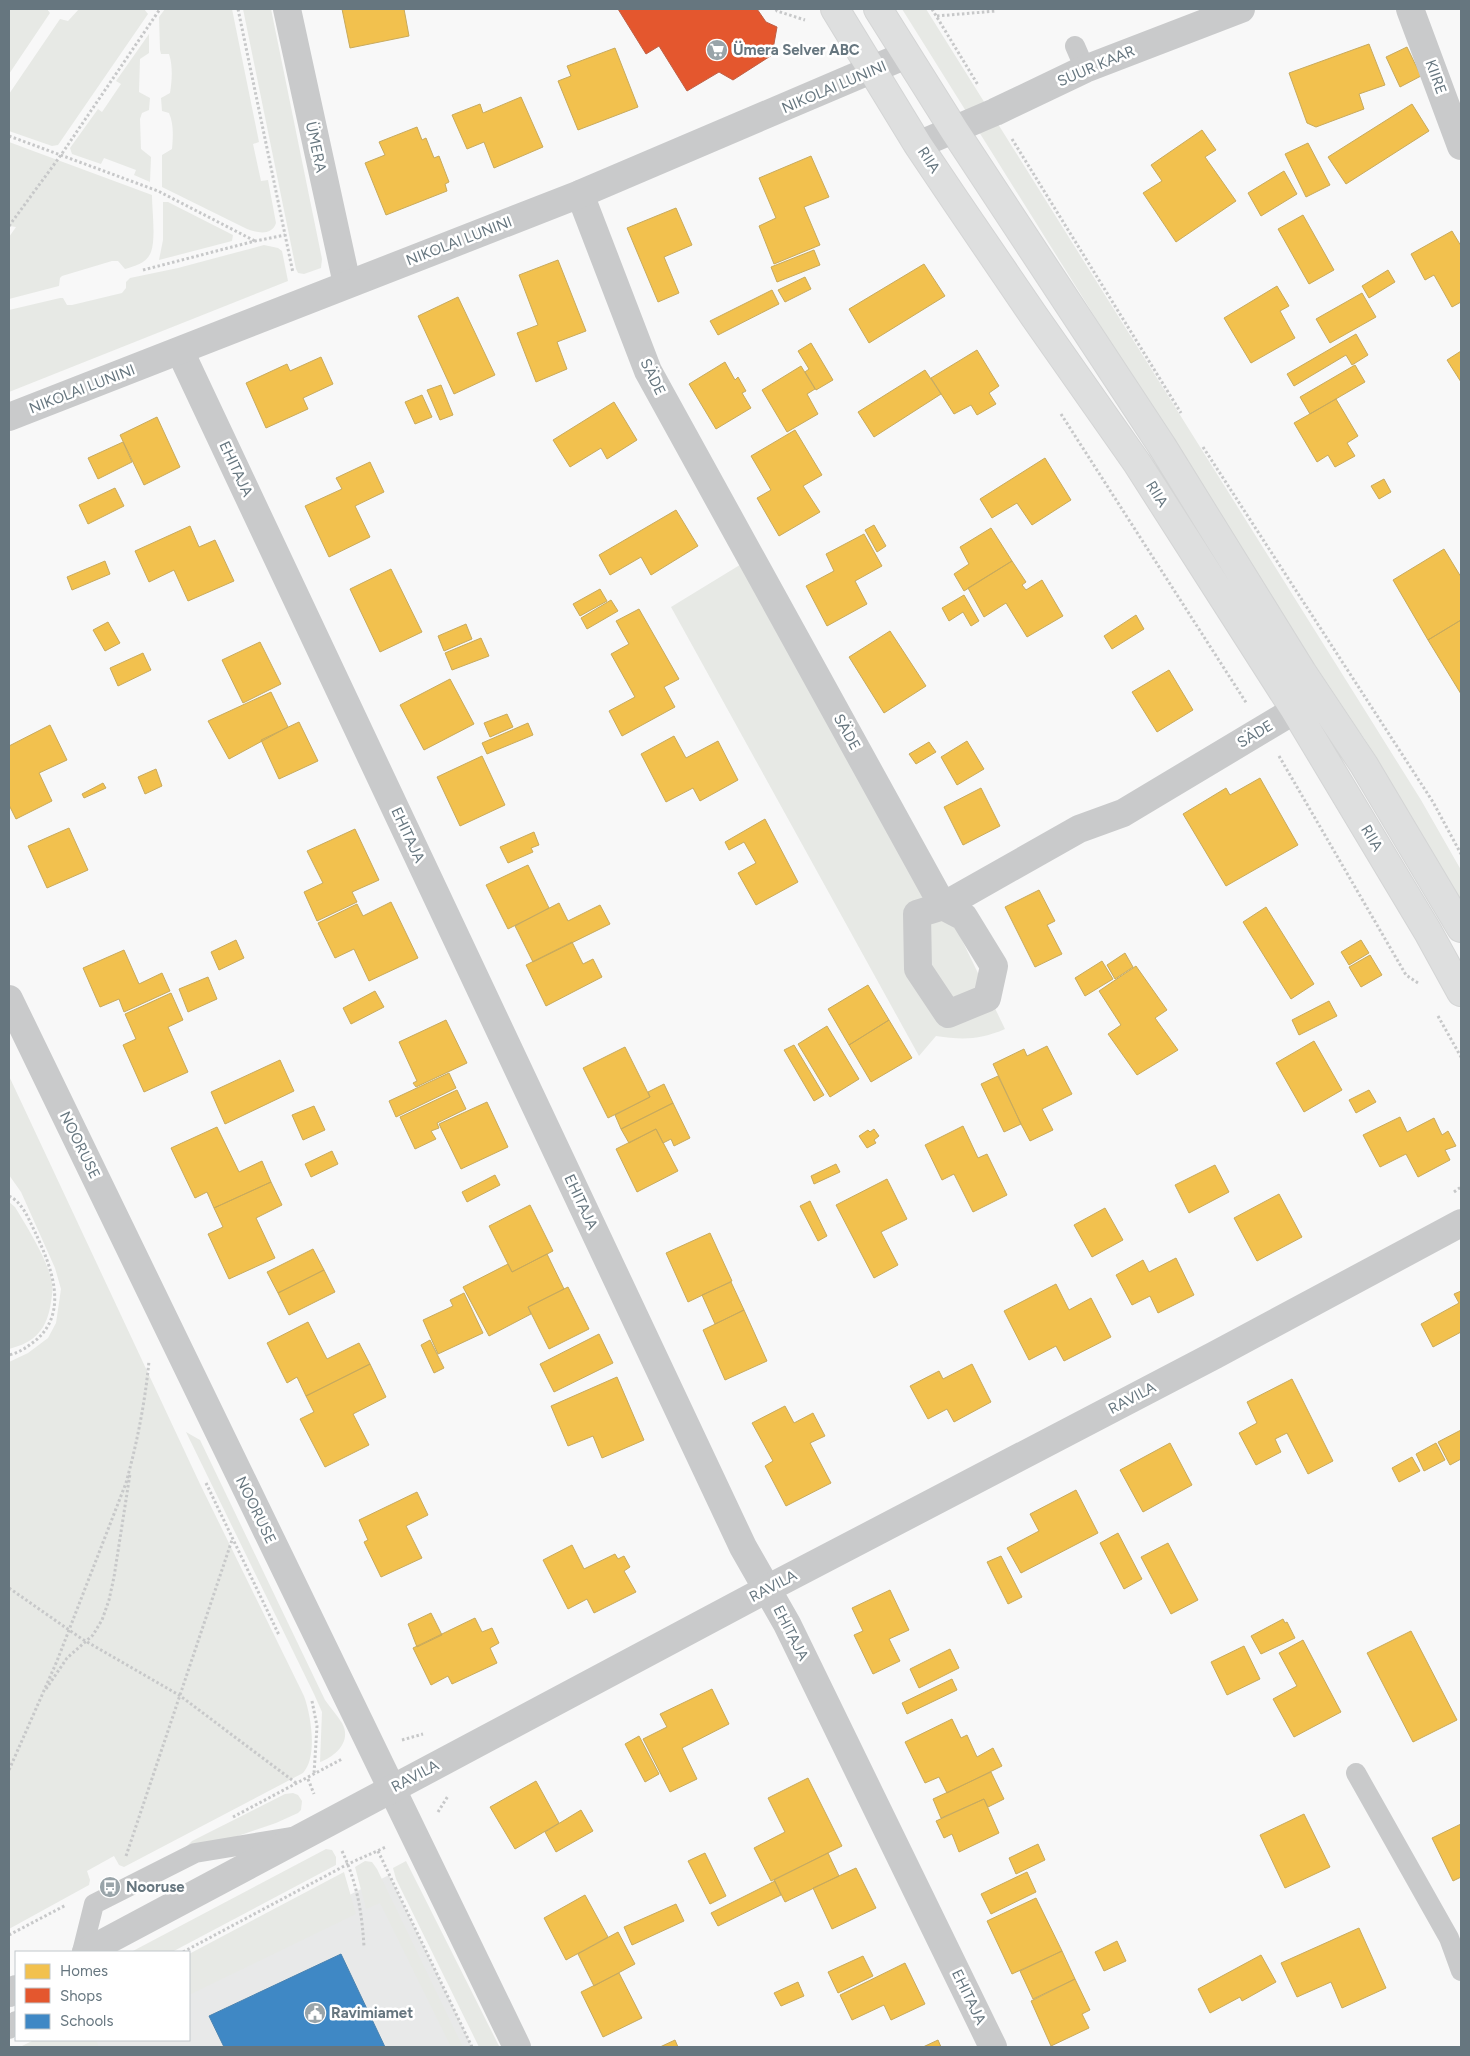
<svg xmlns="http://www.w3.org/2000/svg" width="1470" height="2056" viewBox="0 0 1470 2056" font-family="Figtree,sans-serif">
  <rect width="100%" height="100%" fill="#f8f8f8"/>
  <path fill="#e8e9e9" d="M389,1875L472,2047H49L64,2040H189V1976Z"/>
  <path fill="#e7e9e5" d="M9,9H47L50,13L9,74Z
    M79,9H144L148,14L58,145L52,146L9,131V94L60,19L68,21Z
    M165,9H232L259,142L253,144L261,181L268,180L276,223C272,236 257,233 247,229L162,187V155L172,149C173,138 174,124 169,113L162,111L161,98L170,93C172,82 173,65 169,54H161L160,50L159,17Z
    M243,9H271L322,259L321,268L304,274L298,273L296,269Z
    M902,9H926L1421,800L1461,870V902L1364,738L1328,689Z
    M149,34V53L140,59L139,92L150,98L149,110L142,113L140,119L141,149L151,157L150,182L134,175L136,170L104,158L101,164L72,154L70,148L98,109L102,112L121,84L116,81Z
    M9,142L152,195C152,210 156,238 151,252C147,263 135,266 125,269L118,261H112L62,276L60,278L59,286L9,299V237L16,227L9,226Z
    M163,202H168L233,235L232,241L159,260L163,240Z
    M264,245L278,248L282,251L288,281L9,392V310L60,298H63L67,305H72L122,293L126,288V282L130,278L178,268Z
    M748,560L947,909L1005,1029C980,1040 962,1040 936,1036L919,1056L671,607Z
    M9,1076L200,1484L304,1696C311,1715 318,1757 303,1773L124,1867L119,1865L114,1856L87,1871L90,1880L89,1885L9,1929V1362L28,1353L48,1338L56,1323L61,1289L55,1268L21,1192L9,1175Z
    M9,1202L15,1207C27,1227 48,1260 52,1283C53,1289 52,1296 51,1302C47,1329 36,1342 9,1349Z
    M186,1432L200,1440L325,1700C330,1707 337,1715 342,1723C352,1741 336,1756 320,1762L322,1712L314,1694Z
    M293,1793L298,1795L302,1801L301,1810L298,1813L276,1823L235,1837L184,1849L192,1841L285,1794Z
    M326,1849L332,1850L336,1857V1865L172,1952H131Z
    M365,1861L372,1862L377,1869L463,2047H451L380,1903L366,1909L355,1867Z
    M406,1861L499,2046L479,2047L396,1879L393,1868Z
    M344,1872L356,1914L189,1995V1954Z
    M34,2040H96L99,2047H20Z"/>
  <path fill="#f2c14e" stroke="#c8aa5d" d="M342,9H404L409,36L350,48Z
    M1369,44L1385,85L1359,94L1364,109L1316,127L1307,123L1289,73Z
    M1407,47L1421,76L1400,87L1386,57Z
    M615,48L638,107L578,130L558,81L571,76L567,66Z
    M521,97L543,147L494,168L484,142L467,149L452,115L480,104L483,113Z
    M1412,104L1429,131L1346,184L1328,157Z
    M417,127L422,140L426,138L434,158L439,156L449,182L445,184L447,191L386,215L365,163L385,155L379,142Z
    M1202,130L1216,150L1205,157L1236,201L1176,242L1143,193L1162,181L1151,165Z
    M1308,143L1330,185L1306,197L1285,154Z
    M811,156L829,197L804,207L820,245L774,264L759,226L776,218L759,178Z
    M1284,171L1297,194L1261,216L1248,193Z
    M676,208L692,245L664,257L679,293L658,302L627,228Z
    M1303,215L1334,270L1309,284L1278,229Z
    M1452,231L1461,246V302L1452,307L1434,275L1425,280L1411,254Z
    M814,250L820,265L777,282L771,267Z
    M558,260L586,331L557,342L567,369L536,382L517,333L538,325L519,275Z
    M924,264L945,296L869,343L849,309Z
    M1388,270L1395,282L1369,298L1362,286Z
    M805,277L811,289L785,302L778,290Z
    M1277,286L1289,306L1280,311L1295,338L1251,363L1224,318Z
    M772,290L779,304L718,335L710,321Z
    M1362,293L1376,317L1330,343L1316,319Z
    M458,297L495,375L454,394L418,316Z
    M1356,334L1368,355L1352,365L1346,355L1294,386L1287,374Z
    M811,343L833,380L816,390L805,372L809,369L798,351Z
    M977,350L999,386L989,393L996,404L977,415L971,405L954,414L931,378Z
    M1461,351V382L1447,360Z
    M321,357L333,384L303,398L308,409L266,428L246,383L287,364L290,371Z
    M725,362L735,380L738,377L746,391L742,393L751,408L716,429L689,384Z
    M1355,365L1365,382L1310,414L1300,397Z
    M801,366L815,389L807,394L818,414L787,432L762,390Z
    M925,370L941,394L874,437L858,412Z
    M441,385L453,415L440,420L427,390Z
    M422,395L432,417L415,424L405,402Z
    M1336,399L1358,436L1347,443L1355,456L1335,467L1328,455L1317,462L1294,423Z
    M614,402L637,440L607,459L601,448L570,467L553,440Z
    M157,417L180,467L144,485L120,435Z
    M795,430L822,475L803,486L820,512L779,536L757,498L771,490L751,456Z
    M123,442L132,462L98,479L88,458Z
    M1045,458L1071,500L1032,525L1017,503L992,518L980,499Z
    M370,462L384,492L355,506L370,537L329,557L305,506L342,489L336,478Z
    M1384,479L1391,492L1379,499L1371,486Z
    M115,488L124,506L88,524L79,505Z
    M676,510L698,546L651,575L641,557L610,575L599,555Z
    M874,525L886,546L877,552L865,530Z
    M190,526L199,547L215,540L234,581L188,601L174,570L149,582L135,551Z
    M991,528L1012,561L964,591L954,574L969,564L960,547Z
    M864,534L882,566L855,581L867,604L827,626L806,586L834,571L826,554Z
    M1444,549L1461,577V620L1428,640L1393,580Z
    M105,561L110,574L72,590L67,577Z
    M1012,561L1026,582L1022,585L1026,590L1042,580L1063,616L1027,637L1006,603L984,617L968,588Z
    M391,569L422,632L380,652L350,589Z
    M600,589L607,601L580,616L573,604Z
    M964,595L979,621L971,626L963,612L949,621L942,608Z
    M611,600L618,611L587,629L581,618Z
    M639,609L679,679L664,687L675,707L622,736L609,711L635,697L611,654L629,644L616,621Z
    M1136,615L1144,629L1112,649L1104,636Z
    M1461,620V694L1428,640Z
    M108,622L120,643L105,651L93,630Z
    M466,624L472,639L444,651L438,636Z
    M890,631L926,686L884,713L849,657Z
    M481,638L489,656L452,670L445,653Z
    M260,642L281,684L243,703L222,660Z
    M143,653L151,670L118,686L110,668Z
    M1169,670L1193,710L1157,732L1132,692Z
    M450,679L474,724L424,750L400,705Z
    M271,692L288,727L229,759L208,721Z
    M507,714L513,727L490,737L484,723Z
    M299,722L318,761L279,779L261,740Z
    M528,723L533,735L487,754L482,743Z
    M50,725L67,760L39,773L52,801L16,819L9,805V746Z
    M674,736L686,758L718,741L738,780L700,801L693,788L666,802L641,754Z
    M967,741L984,769L957,785L941,757Z
    M929,742L936,752L916,764L909,754Z
    M482,756L505,805L460,826L437,777Z
    M156,769L162,786L145,794L138,777Z
    M1260,778L1298,845L1226,886L1183,814L1226,788L1230,795Z
    M103,783L106,788L84,798L82,794Z
    M981,788L1000,826L963,845L944,807Z
    M765,819L798,882L756,905L738,873L756,863L744,842L729,850L725,842Z
    M69,828L88,870L47,888L28,846Z
    M355,829L379,880L352,892L357,902L317,921L304,892L323,883L307,851Z
    M534,832L539,845L531,848L533,852L508,863L500,847Z
    M528,865L549,908L508,929L486,885Z
    M1039,890L1055,921L1047,925L1062,954L1035,967L1005,907Z
    M391,902L418,958L369,981L354,949L335,958L318,923L357,904L363,916Z
    M559,903L568,921L600,905L610,924L533,962L515,926Z
    M1266,907L1314,984L1291,999L1243,922Z
    M236,940L244,958L219,970L211,952Z
    M1361,940L1369,953L1349,965L1341,952Z
    M572,942L583,964L593,959L602,977L546,1006L526,965Z
    M124,950L139,984L162,973L170,991L124,1012L119,999L100,1007L83,968Z
    M1125,953L1133,967L1115,979L1107,965Z
    M1370,955L1382,975L1361,987L1349,967Z
    M1102,961L1113,979L1085,996L1075,978Z
    M1136,966L1167,1010L1155,1018L1178,1050L1137,1075L1108,1034L1121,1025L1099,991Z
    M208,977L217,999L188,1012L179,989Z
    M868,985L889,1020L849,1045L828,1009Z
    M375,991L384,1007L351,1024L343,1008Z
    M171,993L183,1020L168,1027L188,1072L144,1092L123,1045L136,1039L125,1014Z
    M1329,1001L1337,1016L1299,1035L1292,1020Z
    M446,1020L467,1063L416,1087L413,1083L417,1081L399,1042Z
    M889,1020L912,1058L871,1082L849,1045Z
    M827,1026L859,1079L830,1097L798,1044Z
    M1314,1041L1342,1090L1304,1112L1276,1063Z
    M794,1045L824,1095L814,1101L784,1050Z
    M1047,1046L1072,1094L1042,1109L1053,1130L1030,1141L1021,1124L993,1064L1024,1049L1027,1056Z
    M625,1047L650,1097L608,1118L583,1068Z
    M280,1060L294,1091L225,1124L211,1092Z
    M449,1073L456,1088L396,1117L389,1101Z
    M998,1076L1021,1124L1004,1132L981,1084Z
    M664,1084L673,1103L621,1129L615,1115L650,1097L648,1092Z
    M457,1090L466,1109L437,1123L439,1128L431,1131L436,1139L415,1149L400,1117Z
    M1369,1090L1376,1102L1356,1113L1349,1100Z
    M487,1102L508,1147L461,1169L439,1124Z
    M673,1103L690,1138L674,1146L671,1139L663,1143L656,1129L629,1143L621,1129Z
    M314,1106L325,1130L303,1140L292,1115Z
    M1400,1117L1407,1132L1434,1118L1442,1135L1448,1131L1456,1146L1445,1150L1450,1160L1418,1177L1406,1154L1380,1167L1363,1135Z
    M963,1126L978,1158L987,1154L1007,1195L973,1212L954,1174L942,1180L925,1145Z
    M217,1127L239,1172L262,1161L271,1182L214,1208L207,1192L195,1198L171,1148Z
    M656,1129L678,1171L637,1192L616,1149Z
    M874,1129L879,1136L874,1140L876,1143L867,1148L859,1136L868,1130L870,1132Z
    M332,1151L338,1164L311,1177L305,1164Z
    M836,1164L840,1172L814,1184L811,1176Z
    M1215,1165L1229,1192L1189,1213L1175,1185Z
    M495,1175L500,1185L467,1202L462,1192Z
    M887,1179L907,1219L881,1232L898,1265L874,1278L836,1205Z
    M271,1182L282,1205L256,1218L275,1258L229,1279L208,1234L223,1227L214,1208Z
    M1279,1194L1302,1237L1257,1261L1234,1218Z
    M810,1201L827,1236L818,1241L800,1206Z
    M530,1205L553,1251L512,1272L489,1226Z
    M1105,1208L1123,1240L1092,1257L1074,1225Z
    M710,1233L732,1281L688,1302L666,1253Z
    M313,1249L324,1270L278,1293L267,1272Z
    M547,1254L564,1289L528,1307L531,1314L489,1336L463,1287L508,1264L512,1272Z
    M1176,1258L1194,1295L1158,1313L1150,1296L1132,1305L1116,1275L1143,1260L1149,1272Z
    M324,1270L335,1292L289,1315L278,1293Z
    M731,1282L744,1310L715,1324L702,1295Z
    M1056,1284L1069,1310L1091,1298L1111,1337L1064,1361L1056,1346L1029,1360L1004,1311Z
    M568,1287L589,1329L549,1349L528,1307Z
    M1461,1291V1332L1433,1347L1421,1324L1459,1303L1454,1294Z
    M464,1293L483,1333L438,1354L423,1320L453,1306L450,1300Z
    M744,1310L767,1361L725,1380L703,1330Z
    M308,1322L327,1359L359,1343L370,1364L306,1396L297,1377L287,1383L267,1343Z
    M599,1334L613,1363L554,1392L540,1364Z
    M430,1340L444,1368L434,1373L421,1345Z
    M370,1364L386,1397L353,1414L369,1445L325,1467L300,1419L314,1412L306,1396Z
    M972,1364L991,1402L954,1422L947,1409L928,1419L910,1386L939,1371L943,1379Z
    M617,1377L644,1440L602,1458L593,1436L568,1446L551,1406Z
    M1292,1379L1333,1461L1308,1474L1287,1433L1275,1439L1281,1452L1256,1465L1239,1433L1257,1423L1247,1402Z
    M785,1406L794,1423L813,1413L825,1436L810,1443L831,1483L786,1506L765,1466L773,1461L752,1423Z
    M1461,1430V1459L1450,1465L1438,1442Z
    M1170,1443L1192,1485L1143,1512L1120,1470Z
    M1436,1443L1445,1460L1424,1471L1416,1454Z
    M1412,1457L1420,1471L1399,1482L1392,1468Z
    M1076,1490L1098,1533L1021,1573L1007,1548L1039,1531L1030,1514Z
    M417,1492L428,1515L406,1526L422,1558L381,1577L364,1542L368,1540L359,1520Z
    M1118,1533L1142,1579L1124,1589L1100,1543Z
    M1168,1543L1198,1600L1171,1614L1141,1557Z
    M572,1545L584,1569L615,1554L618,1559L624,1556L630,1567L624,1571L636,1592L594,1613L587,1599L568,1609L543,1560Z
    M1001,1556L1022,1597L1008,1604L987,1562Z
    M890,1590L909,1630L889,1639L900,1661L873,1674L854,1635L863,1631L852,1608Z
    M431,1613L442,1635L417,1647L408,1624Z
    M475,1618L482,1632L492,1628L499,1643L490,1648L497,1663L452,1684L448,1676L431,1685L413,1648Z
    M1283,1619L1285,1623L1287,1622L1295,1638L1261,1654L1251,1636Z
    M1411,1631L1457,1720L1413,1742L1367,1653Z
    M1303,1640L1341,1712L1294,1737L1273,1699L1297,1686L1279,1653Z
    M1244,1646L1260,1679L1227,1695L1211,1662Z
    M950,1649L959,1668L919,1688L910,1669Z
    M952,1679L957,1690L907,1714L902,1703Z
    M712,1689L729,1724L682,1748L697,1779L670,1792L643,1739L667,1727L660,1714Z
    M952,1719L961,1738L967,1735L977,1757L993,1748L1002,1766L947,1793L939,1777L925,1783L905,1742Z
    M639,1736L659,1774L645,1782L625,1744Z
    M991,1772L1004,1799L988,1807L984,1799L941,1818L933,1799Z
    M808,1778L842,1846L771,1881L754,1848L785,1832L768,1798Z
    M536,1781L559,1823L515,1849L490,1807Z
    M984,1799L999,1833L959,1852L952,1834L944,1838L936,1821Z
    M581,1810L593,1831L556,1852L545,1832Z
    M1304,1814L1330,1867L1285,1888L1260,1835Z
    M1461,1824V1877L1453,1881L1432,1838Z
    M1038,1844L1045,1860L1016,1874L1009,1858Z
    M705,1853L726,1896L710,1904L688,1861Z
    M828,1853L839,1876L785,1902L774,1880Z
    M856,1868L876,1908L832,1929L813,1888Z
    M1027,1872L1036,1892L991,1914L981,1894Z
    M775,1881L781,1895L718,1926L711,1913Z
    M585,1895L608,1937L566,1960L544,1918Z
    M1036,1898L1062,1951L1012,1974L987,1921Z
    M676,1904L684,1921L632,1945L624,1927Z
    M1359,1928L1386,1988L1342,2008L1331,1982L1297,1997L1281,1963Z
    M618,1932L635,1964L594,1986L578,1954Z
    M1117,1941L1126,1961L1104,1971L1095,1952Z
    M1062,1951L1075,1979L1033,1999L1020,1971Z
    M1261,1955L1276,1982L1242,2001L1240,1997L1210,2013L1198,1989Z
    M863,1956L873,1976L838,1993L828,1972Z
    M905,1963L925,2004L891,2020L884,2005L852,2020L840,1995Z
    M619,1973L642,2018L603,2037L581,1992Z
    M1075,1979L1090,2010L1082,2014L1089,2028L1051,2046L1031,2001Z
    M798,1982L804,1996L781,2006L774,1993Z
    M675,2040L678,2047H660Z
    M938,2040L941,2047H923Z"/>
  <path fill="#e4572e" stroke="#be6046" d="M618,9H757L766,22L777,27L772,55L733,80L719,72L687,91L659,46L646,54Z"/>
  <path fill="#3f88c5" stroke="#4b83b0" d="M341,1954L385,2047H224L209,2016Z"/>
  <g fill="none" stroke-linecap="round" stroke-linejoin="round">
    <g stroke="#d4d5d5" stroke-width="30">
      <path id="trunk" d="M835,9L918,145L955,200L1034,316L1137,463L1295,710L1428,932L1461,992
        M878,9L954,130L1162,446L1302,672L1364,765L1461,928"/>
    </g>
    <path stroke="#c7c8c9" stroke-width="3" stroke-dasharray="2.5 2.5" stroke-linecap="butt" d="M238,9L293,273
      M776,9L777,11L805,20
      M932,9L978,85
      M937,16L996,11
      M9,136L158,191L255,241
      M1012,139L1181,413
      M9,226L61,155L160,9
      M143,270L255,241L285,235
      M1061,414L1247,704
      M1203,447L1433,802L1461,854
      M1279,756L1406,975L1418,983
      M1438,1016L1461,1057
      M1454,1192L1461,1187
      M9,1196C23,1203 28,1218 35,1232C51,1266 70,1312 35,1341C27,1347 19,1353 9,1355
      M206,1483L279,1635
      M9,1588L82,1639L179,1695L296,1783
      M46,1689L67,1658L93,1635L102,1620L109,1600L114,1577L130,1474
      M312,1701L317,1726L314,1774
      M402,1740L423,1734
      M9,1770L57,1661L126,1483C137,1443 145,1403 149,1361
      M308,1779L314,1794
      M438,1812L448,1796
      M233,1817L342,1759
      M342,1851C357,1883 362,1912 364,1947
      M378,1851L472,2047
      M126,1856L232,1540
      M9,1935L66,1905
      M183,1952L348,1864L386,1847"/>
    <path stroke="#c9cacb" stroke-width="20" d="M1075,46L1085,69
      M1356,1773L1449,1938L1461,1971
      M82,1952L94,1904L195,1853L291,1837
      M9,2029L16,2021"/>
    <path stroke="#c9cacb" stroke-width="28" d="M287,9L347,284
      M1410,9L1461,146
      M918,145L995,112L1085,69L1241,9
      M580,194L648,371L943,906L1079,829L1123,813L1295,710
      M180,351L743,1547L787,1624L993,2047
      M943,906L964,917L994,966L987,998L948,1014L918,969L917,914Z
      M9,999L517,2047"/>
    <path stroke="#c9cacb" stroke-width="28" d="M9,417L580,194L906,55
      M86,1952L767,1589L1215,1355L1461,1223
      M9,1993L16,1989"/>
    <use href="#trunk" stroke="#dedfdf" stroke-width="28"/>
  </g>
  <defs>
    <g id="supermarket-disc" transform="scale(1.125)"><circle r="9.5" fill="#99a4a9" stroke="#fff"/><path d="M-6-5.5h2.5l.6 2H6L4.5 2H-2.5L-4.4-4H-6ZM-1.5 3.2a1.3 1.3 0 1 0 .1 0ZM3 3.2a1.3 1.3 0 1 0 .1 0Z" fill="#fff"/></g>
    <g id="bus-disc" transform="scale(1.125)"><circle r="9.5" fill="#99a4a9" stroke="#fff"/><path d="M-5-6H5V4H4V6H2V4H-2V6H-4V4H-5ZM-3.5-4V0h7V-4ZM-3.5 1.2v1.5H-2V1.2ZM2 1.2v1.5H3.5V1.2Z" fill="#fff"/></g>
    <g id="civic-disc" transform="scale(1.125)"><circle r="9.5" fill="#99a4a9" stroke="#fff"/><path d="M-.6-6.5H3V-4.5H.6V-3L4-1V1h2V6H-6V1h2V-1L-.6-3ZM-1.2 2.5V6h2.4V2.5Z" fill="#fff"/></g>
  </defs>
  <g fill-rule="evenodd">
    <use href="#supermarket-disc" x="717" y="50"/>
    <use href="#bus-disc" x="110" y="1887"/>
    <use href="#civic-disc" x="315" y="2013"/>
  </g>
  <g text-anchor="middle" dominant-baseline="central" stroke-width="5" stroke-linejoin="round" paint-order="stroke">
    <g font-size="15" font-weight="bold" fill="#66767f" stroke="#fff" text-anchor="start">
      <text x="733" y="50">Ümera Selver ABC</text>
      <text x="126" y="1887">Nooruse</text>
      <text x="331" y="2013">Ravimiamet</text>
    </g>
    <g font-size="15" fill="#66767f" stroke="#fff">
      <text transform="translate(1096 66) rotate(-23)">SUUR KAAR</text>
      <text transform="translate(1436 77) rotate(70)">KIIRE</text>
      <text transform="translate(834 87) rotate(-23)">NIKOLAI LUNINI</text>
      <text transform="translate(316 147) rotate(78)">ÜMERA</text>
      <text transform="translate(929 160) rotate(57)">RIIA</text>
      <text transform="translate(459 241) rotate(-21)">NIKOLAI LUNINI</text>
      <text transform="translate(653 377) rotate(64)">SÄDE</text>
      <text transform="translate(82 389) rotate(-21)">NIKOLAI LUNINI</text>
      <text transform="translate(236 469) rotate(65)">EHITAJA</text>
      <text transform="translate(1157 494) rotate(58)">RIIA</text>
      <text transform="translate(847 732) rotate(61)">SÄDE</text>
      <text transform="translate(1255 734) rotate(-31)">SÄDE</text>
      <text transform="translate(408 835) rotate(65)">EHITAJA</text>
      <text transform="translate(1372 838) rotate(59)">RIIA</text>
      <text transform="translate(80 1145) rotate(64)">NOORUSE</text>
      <text transform="translate(581 1202) rotate(65)">EHITAJA</text>
      <text transform="translate(1132 1398) rotate(-28)">RAVILA</text>
      <text transform="translate(256 1510) rotate(64)">NOORUSE</text>
      <text transform="translate(773 1586) rotate(-28)">RAVILA</text>
      <text transform="translate(791 1633) rotate(63)">EHITAJA</text>
      <text transform="translate(415 1776) rotate(-28)">RAVILA</text>
      <text transform="translate(969 1997) rotate(64)">EHITAJA</text>
    </g>
  </g>
  <rect width="1470" height="2056" fill="none" stroke="#66767f" stroke-width="20"/>
  <rect x="15" y="1951" width="175" height="90" fill="#ffffff" stroke="#c2c8cc"/>
  <rect x="25" y="1964" width="25" height="15" fill="#f2c14e" stroke="#c2c8cc"/>
  <text x="60" y="1976" font-size="15" fill="#66767f">Homes</text>
  <rect x="25" y="1988" width="25" height="15" fill="#e4572e" stroke="#c2c8cc"/>
  <text x="60" y="2001" font-size="15" fill="#66767f">Shops</text>
  <rect x="25" y="2014" width="25" height="15" fill="#3f88c5" stroke="#c2c8cc"/>
  <text x="60" y="2026" font-size="15" fill="#66767f">Schools</text>
</svg>
